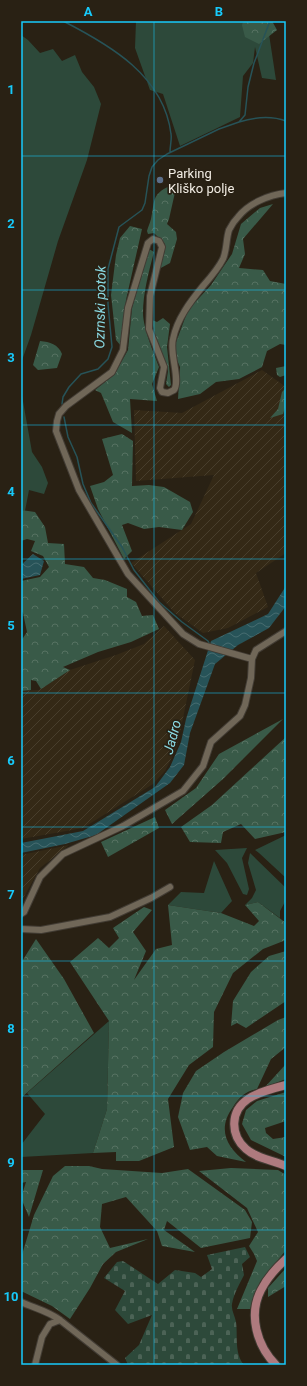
<svg xmlns="http://www.w3.org/2000/svg" width="307" height="1386" viewBox="0 0 307 1386" font-family="Roboto,sans-serif">
  <defs>
    <pattern id="industrial-furrows" width="10" height="10" patternUnits="userSpaceOnUse"><rect width="10" height="10" fill="#342916"/><path d="M-1 1l2-2M0 10L10 0M9 11l2-2" fill="none" stroke="#483e2c"/></pattern>
    <pattern id="forest-crowns" width="20" height="18" patternUnits="userSpaceOnUse"><rect width="20" height="18" fill="#395a48"/><path d="M2 6a3 3 0 1 1 6 0M12 15a3 3 0 1 1 6 0" fill="none" stroke="#567262"/></pattern>
    <pattern id="cemetery-stones" width="16" height="16" patternUnits="userSpaceOnUse"><rect width="16" height="16" fill="#2d493a"/><path d="M2 7V4a2 2 0 0 1 4 0v3zM10 15v-3a2 2 0 0 1 4 0v3z" fill="#4c6356"/></pattern>
    <pattern id="water-waves" width="16" height="10" patternUnits="userSpaceOnUse"><rect width="16" height="10" fill="#275358"/><path d="M0 5q4-4 8 0t8 0" fill="none" stroke="#476c70"/></pattern>
  </defs>
  <rect width="100%" height="100%" fill="#292114"/>
  <path fill="url(#industrial-furrows)" d="M262,370L286,387V553L256,573L268,607L228,628L203,633L175,613L131,563L191,524L214,475L136,481L134,410L182,413Z
    M164,626L195,660L177,747L165,771L153,784L83,828L21,839V691L39,690L70,670L116,655L144,644Z
    M69,845L40,868L21,902V855Z"/>
  <path fill="#2d493a" d="M136,21H267L276,80L262,78L255,47L253,63L243,76L240,117L180,146L163,94L150,90L135,48Z
    M21,35L28,40L40,53L53,49L62,61L75,55L82,72L94,87L101,104L87,160L58,241L31,335L21,363Z
    M21,390L32,452L42,467L48,483L44,494L29,490L25,511L21,510Z
    M286,835V878L259,853L255,850Z
    M247,848L242,858L249,889L247,895L243,894L227,863L215,850Z
    M250,853L286,888V900L280,911V918L258,902L245,905L252,898L256,890L248,863Z
    M214,861L232,901L221,913L168,905L181,892L204,893Z
    M109,1021L107,1109L93,1153L21,1157V1145L45,1114L27,1093Z"/>
  <path fill="url(#forest-crowns)" d="M244,21H272L277,30L259,44L245,37L242,25Z
    M170,186L176,188L169,219L167,224L176,232L177,239L170,263L159,269L165,250V244L154,233L148,234L147,231C148,227 150,223 151,219C155,202 151,194 170,186Z
    M273,204L243,239L245,254L239,268L263,270L270,281L286,284V345L280,344L267,351L262,367L239,379L216,382L200,394L178,399L180,367L176,358L175,345L188,310L211,285L232,254L241,224L260,208Z
    M130,226L142,229L126,300L121,346L116,340L111,295L116,255L120,238Z
    M149,249L154,252C149,271 143,293 143,313C143,328 154,353 159,367L152,384L157,401L130,399L132,433L113,422L101,393L95,390L114,375L128,350L132,308Z
    M163,318L170,324L167,347L171,385L169,387L166,384L168,371L167,365L155,336L152,320L157,322Z
    M40,341C50,342 58,344 62,354L57,368L38,370L33,365Z
    M286,366V375L280,377L277,375L276,368Z
    M286,388V404L283,414L270,418L278,409L282,392Z
    M122,434L133,441L132,486L149,485L164,487L190,502L193,512L182,530L159,527L144,529L128,523L122,525L132,551L124,559L98,509L90,486L104,482L113,475L102,439Z
    M21,510L35,512L45,527L48,543L64,544L65,564L84,567L93,578L105,580L127,589V597L136,602L142,616L153,615L159,629L131,642L98,652L63,667L70,670L41,689L36,681L31,680V690L21,691V641L27,632L23,613L21,610V581L40,577L49,567L43,556L31,551L35,541L27,539L21,541Z
    M283,719L223,779L172,824L165,810L196,788L219,754Z
    M286,737V832L255,839L241,824L223,832L221,843L190,842L181,827L212,805Z
    M155,817L159,828L108,857L101,842Z
    M258,902L286,923V940L263,949L233,973L214,1012L213,1047L189,1065L168,1099L174,1147L139,1161H116V1152L93,1153L107,1109L109,1021L70,962L98,938L109,948L119,938L113,928L144,907L152,910L133,932L146,951L134,980L156,949L172,945L168,905L221,913L254,926L259,921L245,905Z
    M36,939L64,979L94,1033L21,1098V963Z
    M286,951V1001L246,1028L237,1023L231,1026L233,1001L251,972L269,956Z
    M286,1017V1047L271,1059L257,1089C246,1091 239,1097 233,1107C217,1129 226,1147 246,1162L217,1156L207,1147L190,1150L178,1117L183,1093L196,1071L224,1052L278,1020Z
    M286,1064V1079L265,1087Z
    M286,1092V1121L265,1128L266,1133L273,1139L286,1137V1157L251,1140L242,1124L246,1110L257,1101Z
    M65,1166H89L102,1169L162,1173L188,1169L245,1210L252,1222L250,1238L201,1248L167,1221L164,1230L195,1252L162,1246L157,1231L126,1197L102,1204L100,1227L110,1248L148,1239L116,1252L103,1264L90,1288L70,1319L52,1306L21,1291V1258L34,1215L53,1176Z
    M231,1168L278,1170L286,1175V1250L260,1282L250,1309H237L257,1261L254,1254L249,1246L258,1232L247,1208L199,1171Z
    M21,1170H43L29,1217L21,1198L26,1182L21,1183Z
    M286,1268V1286L268,1297V1288Z"/>
  <path fill="url(#cemetery-stones)" d="M245,1247L250,1257L242,1264L244,1275C239,1285 234,1293 232,1304C231,1310 235,1316 236,1322C238,1336 234,1353 244,1365H128L125,1358L139,1345L152,1315L128,1324L115,1310L125,1291L104,1278L117,1262L123,1261L158,1284L175,1270L195,1273L201,1277L212,1269L207,1255Z"/>
  <path fill="url(#water-waves)" d="M33,554L44,561L40,575L21,579V565Z
    M286,586V606L269,628L238,645L215,664L190,733L184,765L170,783L96,835L65,844L21,853V843L83,831L155,787L170,767L181,742L186,719L211,641L268,614Z"/>
  <g fill="none" stroke-linecap="round" stroke-linejoin="round">
    <path stroke="#275358" stroke-width="1.5" d="M63,21C110,45 164,76 171,134C172,139 170,146 170,152
      M239,122C255,117 270,115 286,121
      M62,404L63,397L69,387L81,374L98,369L108,359L112,347L108,304V269L119,227L142,210L145,203L149,176L152,167L158,160L167,154L219,129L239,122L245,115L248,87L254,63L270,21
      M64,417L68,437L77,457L83,484L91,503L122,547L134,570L159,602L182,622L208,641L210,645"/>
    <g stroke="#423c34" stroke-width="8">
      <path id="minor" d="M252,659L256,650L286,631
        M21,914L24,912L40,877L63,854L123,826L183,791L203,766L211,742L240,716L245,705L251,678L252,659L199,644L183,634L128,574L79,490L56,431L57,421L59,414L66,406L112,372L123,350L128,308L148,243L153,239L159,241L162,247L150,296L149,329L164,367L160,388L162,392L168,393L174,390C181,380 169,353 173,339C177,319 190,302 203,286C210,278 218,269 223,259C227,250 226,239 229,230C231,226 235,220 238,217C249,203 269,195 286,193
        M21,929L41,930L110,917L151,898L170,887
        M21,1302C34,1308 48,1311 60,1320
        M35,1365L42,1337L50,1324L60,1320L117,1365"/>
    </g>
    <g stroke="#423c34" stroke-width="10">
      <path id="major" d="M286,1085C274,1088 258,1092 248,1099C230,1111 230,1135 246,1149C257,1159 273,1160 286,1166
        M276,1365C257,1346 248,1315 261,1290C267,1278 276,1268 286,1259"/>
    </g>
    <use href="#minor" stroke="#706758" stroke-width="6"/>
    <use href="#major" stroke="#ae7a7e" stroke-width="8"/>
  </g>
  <path fill="none" stroke="#17cafb" stroke-width="1" stroke-opacity="0.55" d="M154,21V1365M21,156H286M21,290H286M21,425H286M21,559H286M21,693H286M21,827H286M21,961H286M21,1096H286M21,1230H286"/>
  <circle fill="#5c6f8a" stroke="#292114" stroke-width="1.5" cx="160" cy="180" r="4"/>
  <g text-anchor="middle" dominant-baseline="central" stroke-width="3.5" stroke-linejoin="round" paint-order="stroke">
    <g font-size="13" fill="#f1ece3" stroke="#292114" text-anchor="start">
      <text x="168" y="173">Parking<tspan x="168" dy="15">Kliško polje</tspan></text>
    </g>
    <g font-size="14" font-style="italic" fill="#89d8e1" stroke="#292114">
      <text transform="translate(100 307) rotate(-89)">Ozrnski potok</text>
      <text transform="translate(172 737) rotate(-75)">Jadro</text>
    </g>
  </g>
  <rect width="307" height="1386" fill="none" stroke="#292114" stroke-width="44"/>
  <rect x="22" y="22" width="263" height="1342" fill="none" stroke="#17cafb" stroke-width="1.5"/>
  <g font-size="13" text-anchor="middle" font-weight="bold" fill="#17cafb">
    <text x="88" y="16">A</text>
    <text x="219" y="16">B</text>
    <text x="11" y="94">1</text>
    <text x="11" y="228">2</text>
    <text x="11" y="362">3</text>
    <text x="11" y="496">4</text>
    <text x="11" y="630">5</text>
    <text x="11" y="765">6</text>
    <text x="11" y="899">7</text>
    <text x="11" y="1033">8</text>
    <text x="11" y="1167">9</text>
    <text x="11" y="1301">10</text>
  </g>
</svg>
